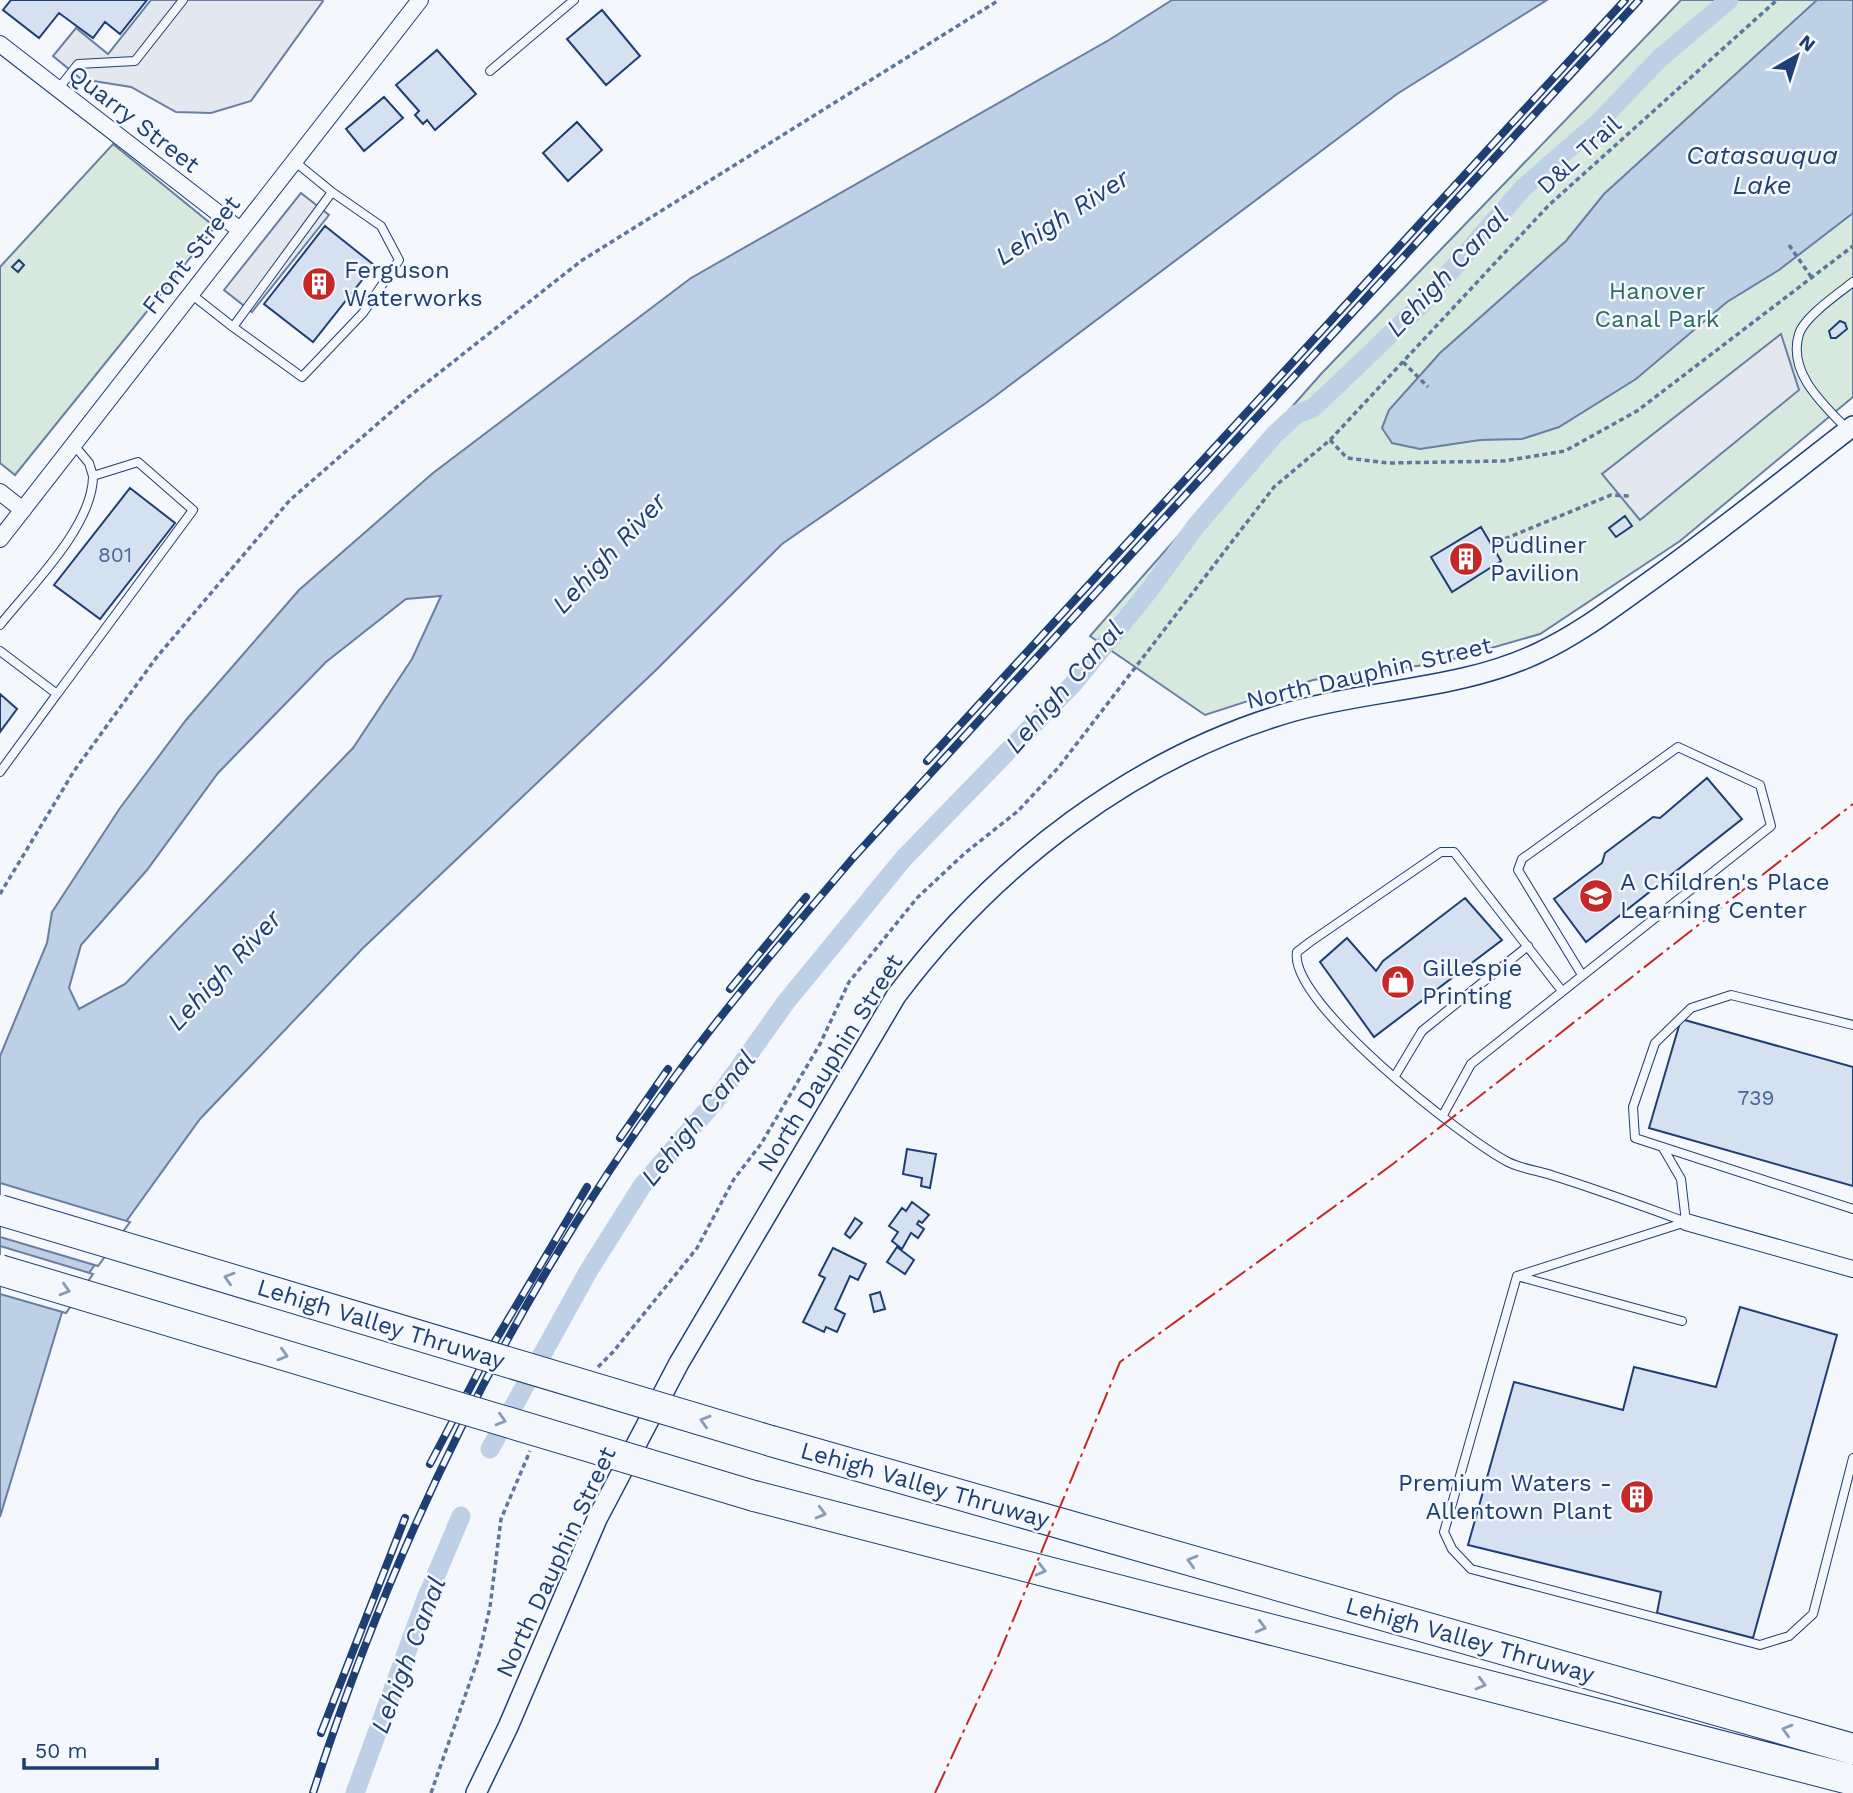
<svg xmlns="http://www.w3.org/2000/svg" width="1853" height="1793" viewBox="0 0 1853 1793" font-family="'Work Sans',sans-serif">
  <rect width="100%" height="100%" fill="#f4f7fb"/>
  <path fill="#d7e8df" stroke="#687fa3" stroke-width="2" d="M1681,0H1853V397L1680,541L1540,634L1439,663L1313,680L1205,715L1090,636L1321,374Z
    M113,144L215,227L15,475L0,463V267Z"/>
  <path fill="#e3e8f0" stroke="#687fa3" stroke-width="2" d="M151,0H322L323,1L251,101L211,113L176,112L131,87L81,79L53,56L76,28L108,54Z
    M301,193L329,215L252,312L224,290Z
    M1781,334L1799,390L1640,520L1602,474Z"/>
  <path fill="#bed0e5" stroke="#687fa3" stroke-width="2" fill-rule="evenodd" d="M1172,0H1547L1397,94L986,403L782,544L654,672L363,948L200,1119L63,1309L0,1517V1056L47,943L52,912L120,808L186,720L299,590L433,473L691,278L1109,40ZM441,596L412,659L353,748L125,984L79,1009L69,988L81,945L147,870L218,773L326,662L406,599Z
    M1817,0H1853V213L1779,270L1727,302L1636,379L1559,427L1522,439L1480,440L1420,449L1392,443L1382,428L1389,410L1440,353L1566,241L1604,194Z"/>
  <path fill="#f4f7fb" stroke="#687fa3" stroke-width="2" d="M0,1183L130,1222L98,1266L0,1237Z
    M0,1246L93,1274L66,1313L0,1294Z"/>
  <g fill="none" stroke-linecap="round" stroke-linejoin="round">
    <path stroke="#bed0e5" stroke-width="19" d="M490,1449L589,1270L642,1186L716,1100L786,1002L904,858L1073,684L1151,588L1195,527L1275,434L1297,414L1313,408L1421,305L1524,187L1598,123L1660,58L1729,0
      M355,1793L426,1599L461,1516"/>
  </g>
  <path fill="#d5e0f0" stroke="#1d3f73" stroke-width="2" d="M11,0H147L120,34L105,22L93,38L59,13L39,38L3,10Z
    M602,10L640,56L606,85L567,39Z
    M437,50L476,94L435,130L427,120L423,124L415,115L419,111L396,85Z
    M384,97L403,118L364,151L346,129Z
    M577,122L602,150L568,181L543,153Z
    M325,226L374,265L313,342L264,304Z
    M19,260L24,265L18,272L12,267Z
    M1840,321L1845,323L1847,329L1836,338H1831L1829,331Z
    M130,488L175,523L100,619L54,585Z
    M1625,516L1632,526L1616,537L1609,528Z
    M1481,527L1501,561L1452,592L1431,557Z
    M0,694L17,709L0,732Z
    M1707,778L1742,819L1586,942L1554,899L1602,863L1605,853L1653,817L1660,818Z
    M1465,898L1502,940L1374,1037L1320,962L1347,938L1376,971L1383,961Z
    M1681,1019L1853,1067V1186L1649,1128Z
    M907,1149L936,1154L930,1188L921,1186L922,1178L903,1174Z
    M912,1202L929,1215L922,1223L919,1221L917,1224L924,1229L918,1238L911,1233L902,1249L892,1241L898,1232L889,1226L902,1208L906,1211Z
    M855,1218L862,1223L850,1238L845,1234Z
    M897,1247L914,1260L905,1274L887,1262Z
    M833,1248L866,1264L858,1280L850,1276L835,1309L845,1314L837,1332L826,1327L824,1332L803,1322L825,1278L819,1275Z
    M880,1292L885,1309L874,1312L870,1295Z
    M1740,1307L1837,1335L1753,1638L1657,1613L1661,1592L1468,1545L1514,1382L1623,1410L1634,1367L1716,1387Z"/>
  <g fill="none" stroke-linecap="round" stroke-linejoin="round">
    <g stroke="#1d3f73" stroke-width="10">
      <path id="service" d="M490,71L574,0
        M59,88L78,64L135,61L183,0
        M191,294L233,327L332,192L294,161
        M233,327L302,377L363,313L399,260L381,226L332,192
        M1848,430C1824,405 1787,373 1799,334C1804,317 1839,293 1853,282
        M0,625C31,586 93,526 93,476
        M0,651L57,694L193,510L138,462L93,476L89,463L73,444
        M0,772L57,694
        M1562,991L1454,852H1441L1310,942L1297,952C1288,1002 1464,1139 1508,1162C1522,1169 1540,1171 1554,1176C1599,1190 1642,1206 1686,1222
        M1853,1025L1731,995L1691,1008L1655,1043L1633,1107L1635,1138L1853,1209
        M1395,1076L1422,1031L1528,946
        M1443,1115L1471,1064L1771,826L1760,785L1678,747L1522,859L1518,870L1582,975
        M1663,1148L1681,1179L1686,1222
        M1686,1222L1517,1276L1444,1532L1452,1549L1471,1569L1760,1645L1789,1636L1813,1614L1853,1458
        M1517,1276L1682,1321"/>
    </g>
    <g stroke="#1d3f73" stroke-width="18">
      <path id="minor" d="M0,44L240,230
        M0,492L23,510
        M0,539L420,0
        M1686,1222L1853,1269"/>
    </g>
    <g stroke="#1d3f73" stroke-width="22">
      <path id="tertiary" d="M476,1793L508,1727L597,1519L679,1363L896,996C994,865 1135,756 1294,711C1374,689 1462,689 1538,653C1575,636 1607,612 1639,589C1713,537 1782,481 1853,426"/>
    </g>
    <g stroke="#1d3f73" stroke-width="32">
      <path id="motorway" d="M771,1441L1853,1749
        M754,1496L1853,1780"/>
    </g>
    <path stroke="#5e769c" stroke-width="3.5" stroke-dasharray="5 3.5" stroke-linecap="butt" d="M1789,245L1812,278
      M1403,362L1428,387
      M1330,440L1347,458L1388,463L1504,461L1565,451L1637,411L1853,246
      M1497,542L1611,495L1631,496
      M0,894L74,771L156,658L290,500L406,399L581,261L999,0
      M598,1367L613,1352L697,1248L734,1179L761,1144L820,1044L849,982L917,898L965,853L1018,811L1058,768L1274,487L1330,440L1549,205L1777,0
      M431,1793L478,1659L490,1607L501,1519L530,1451"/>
    <use href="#service" stroke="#f4f7fb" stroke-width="8"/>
    <use href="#minor" stroke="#f4f7fb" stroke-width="16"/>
    <use href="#tertiary" stroke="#f4f7fb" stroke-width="19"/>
    <use href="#motorway" stroke="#f4f7fb" stroke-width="30"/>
    <g stroke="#1d3f73" stroke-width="8">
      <path id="rail" d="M927,761L1625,0
        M730,989L806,897
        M620,1138L668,1069
        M430,1464L491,1348L587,1187
        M321,1733L405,1518
        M313,1793C396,1535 516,1293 677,1074C732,999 793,929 853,858L1639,0"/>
    </g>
    <use href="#rail" stroke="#f4f7fb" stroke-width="5" stroke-dasharray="16" stroke-linecap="butt"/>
    <g stroke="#1d3f73" stroke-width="32" stroke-linecap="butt">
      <path id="motorway-bridge" d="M0,1210L771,1441
        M0,1270L754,1496"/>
    </g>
    <use href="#motorway-bridge" stroke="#f4f7fb" stroke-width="30"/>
    <path stroke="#c62828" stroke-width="2" stroke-dasharray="24 5 3.5 5" stroke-linecap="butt" d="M935,1793L997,1659L1120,1362L1393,1164L1853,804"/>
  </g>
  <defs><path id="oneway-chevron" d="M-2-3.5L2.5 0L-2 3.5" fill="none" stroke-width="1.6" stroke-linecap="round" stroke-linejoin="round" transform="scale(1.75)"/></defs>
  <g stroke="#889bb7">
    <use href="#oneway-chevron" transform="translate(229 1278) rotate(-163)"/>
    <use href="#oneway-chevron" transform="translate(65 1290) rotate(17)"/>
    <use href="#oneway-chevron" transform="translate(283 1355) rotate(17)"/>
    <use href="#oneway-chevron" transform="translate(501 1420) rotate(17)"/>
    <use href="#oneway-chevron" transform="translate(705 1421) rotate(-163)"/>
    <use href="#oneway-chevron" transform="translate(821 1513) rotate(15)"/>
    <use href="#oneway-chevron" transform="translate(1192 1561) rotate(-164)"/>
    <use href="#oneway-chevron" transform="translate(1041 1570) rotate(15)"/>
    <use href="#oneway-chevron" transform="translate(1261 1627) rotate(15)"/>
    <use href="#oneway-chevron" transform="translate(1481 1684) rotate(15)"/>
    <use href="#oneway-chevron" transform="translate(1787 1730) rotate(-164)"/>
  </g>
  <defs>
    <g id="building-disc" transform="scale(1.75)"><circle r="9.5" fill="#c62828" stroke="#f4f7fb"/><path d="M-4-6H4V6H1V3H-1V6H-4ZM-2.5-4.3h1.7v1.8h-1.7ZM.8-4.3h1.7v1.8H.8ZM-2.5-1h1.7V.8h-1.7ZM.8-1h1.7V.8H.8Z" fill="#fff"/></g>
    <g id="school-disc" transform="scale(1.75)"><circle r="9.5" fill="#c62828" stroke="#f4f7fb"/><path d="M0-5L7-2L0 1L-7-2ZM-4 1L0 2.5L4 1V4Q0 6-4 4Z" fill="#fff"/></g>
    <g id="shop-disc" transform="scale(1.75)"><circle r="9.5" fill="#c62828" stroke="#f4f7fb"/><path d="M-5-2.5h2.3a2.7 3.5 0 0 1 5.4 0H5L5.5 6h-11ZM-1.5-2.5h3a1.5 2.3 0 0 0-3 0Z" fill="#fff"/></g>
  </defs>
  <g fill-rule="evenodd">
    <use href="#building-disc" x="319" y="284"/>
    <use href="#building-disc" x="1466" y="559"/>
    <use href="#school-disc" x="1596" y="896"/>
    <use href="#shop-disc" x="1398" y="982"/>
    <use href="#building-disc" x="1637" y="1497"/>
  </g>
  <g text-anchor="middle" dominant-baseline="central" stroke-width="5" stroke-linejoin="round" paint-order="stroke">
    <g font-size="21" fill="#4b6792">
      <text x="115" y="554">801</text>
      <text x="1756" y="1097">739</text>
    </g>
    <g font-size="24" fill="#1d3f73" stroke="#f4f7fb">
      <text transform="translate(134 119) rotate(38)">Quarry Street</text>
      <text transform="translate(1579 155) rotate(-42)">D&amp;L Trail</text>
      <text transform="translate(191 255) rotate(-52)">Front Street</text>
      <text transform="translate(1369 673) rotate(-13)">North Dauphin Street</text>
      <text transform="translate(830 1063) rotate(-58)">North Dauphin Street</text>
      <text transform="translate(381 1324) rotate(17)">Lehigh Valley Thruway</text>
      <text transform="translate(925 1485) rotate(16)">Lehigh Valley Thruway</text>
      <text transform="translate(556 1562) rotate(-65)">North Dauphin Street</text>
      <text transform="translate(1470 1640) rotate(16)">Lehigh Valley Thruway</text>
    </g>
    <g font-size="24" fill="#1d3f73" stroke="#f4f7fb" text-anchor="start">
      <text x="344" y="270">Ferguson<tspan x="344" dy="28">Waterworks</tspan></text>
      <text x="1490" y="545">Pudliner<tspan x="1490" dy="28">Pavilion</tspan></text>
      <text x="1620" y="882">A Children's Place<tspan x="1620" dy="28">Learning Center</tspan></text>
      <text x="1422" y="968">Gillespie<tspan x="1422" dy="28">Printing</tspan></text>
      <text x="1612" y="1483" text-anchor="end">Premium Waters -<tspan x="1612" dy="28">Allentown Plant</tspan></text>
    </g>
    <g font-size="24" fill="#2c6c60" stroke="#f4f7fb">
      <text x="1657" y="291">Hanover<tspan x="1657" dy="28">Canal Park</tspan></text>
    </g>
    <g font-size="26" font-style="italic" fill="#1d3f73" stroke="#f4f7fb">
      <text x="1762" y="155">Catasauqua<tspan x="1762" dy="30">Lake</tspan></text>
      <text transform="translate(1062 217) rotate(-33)">Lehigh River</text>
      <text transform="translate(1447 272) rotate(-47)">Lehigh Canal</text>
      <text transform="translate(609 553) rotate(-47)">Lehigh River</text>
      <text transform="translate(1064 687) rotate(-49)">Lehigh Canal</text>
      <text transform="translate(224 970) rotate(-47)">Lehigh River</text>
      <text transform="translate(698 1118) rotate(-51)">Lehigh Canal</text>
      <text transform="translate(408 1655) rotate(-69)">Lehigh Canal</text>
    </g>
  </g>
  <g transform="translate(1797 56) rotate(39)" stroke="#f4f7fb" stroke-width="5" paint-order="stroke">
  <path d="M0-5L12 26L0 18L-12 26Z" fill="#1d3f73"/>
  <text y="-10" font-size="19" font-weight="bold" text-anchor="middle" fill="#1d3f73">N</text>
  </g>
  <path d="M24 1758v10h133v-10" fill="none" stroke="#1d3f73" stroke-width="3.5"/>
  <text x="35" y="1758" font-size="21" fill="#1d3f73" stroke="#f4f7fb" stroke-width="5" paint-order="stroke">50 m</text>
</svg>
